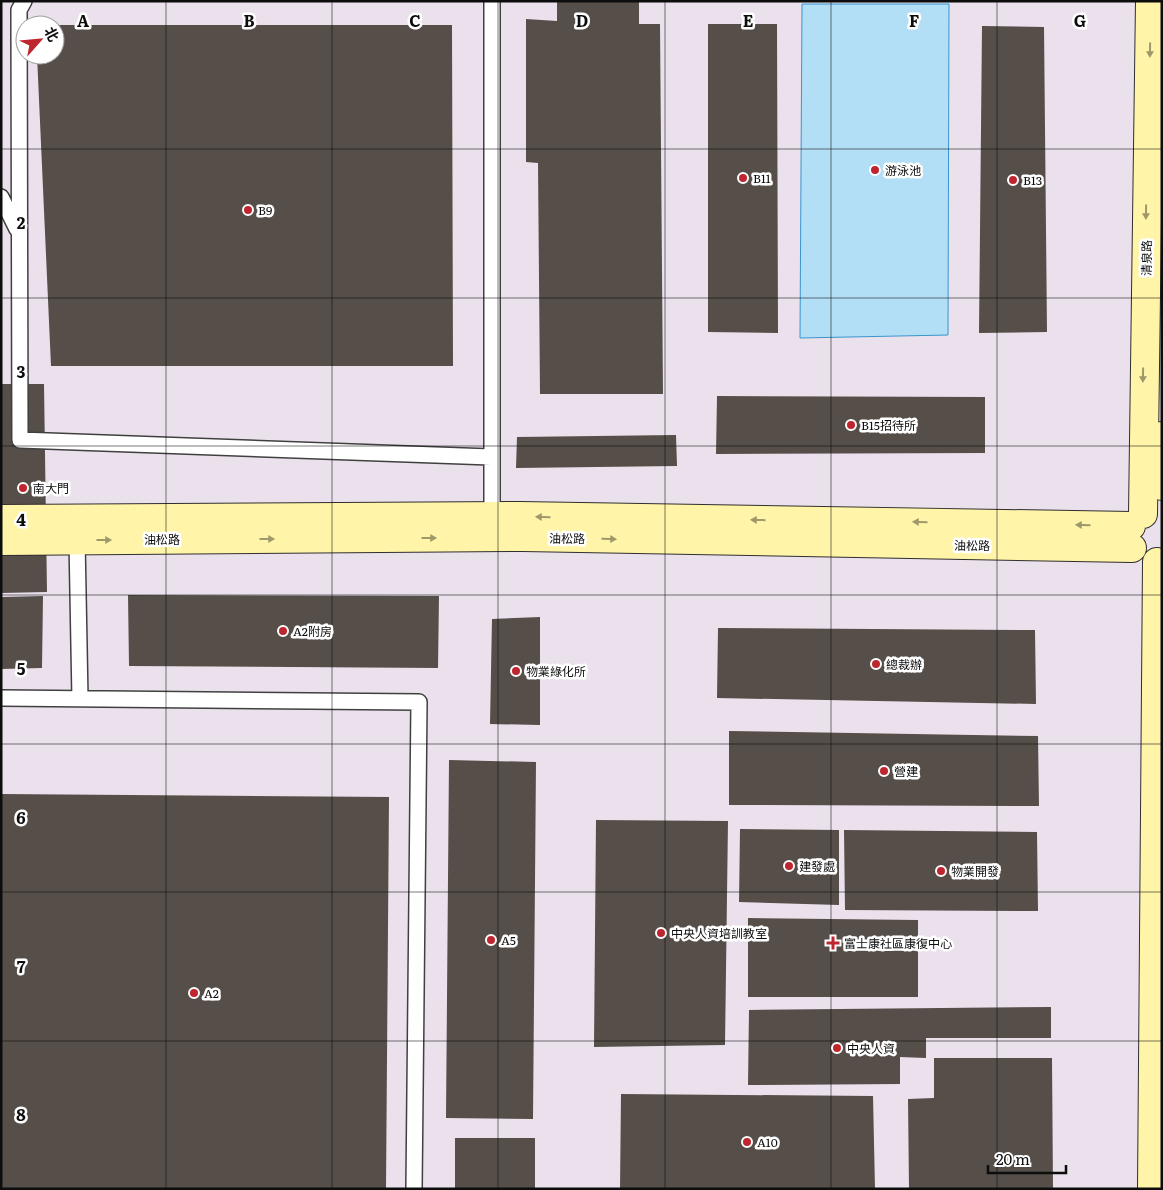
<svg xmlns="http://www.w3.org/2000/svg" width="1163" height="1190" viewBox="0 0 1163 1190" font-family="Literata,'Noto Sans SC',serif">
  <rect width="100%" height="100%" fill="#fffbed"/>
  <path fill="#ebe1ec" fill-rule="evenodd" d="M1,1H1162V1189H1ZM25,25H55V55H25Z"/>
  <path fill="#b2def6" stroke="#3995ce" d="M802,4H949L948,335L800,338Z"/>
  <path fill="#564e49" d="M557,1H639V24H660L663,394H540L538,163L526,162V19L557,21Z
    M708,24H777L778,333L708,332Z
    M55,25H452L453,366H51L37,55H55Z
    M982,26L1044,27L1047,332L979,333Z
    M1,384H44L47,592L1,593Z
    M717,396L985,397V453L716,454Z
    M676,435L677,466L516,468L517,437Z
    M128,595L439,596L438,668L129,666Z
    M43,596L42,668L1,669V597Z
    M540,617V725L490,724L492,619Z
    M718,628L1035,630L1036,704L717,698Z
    M729,731L1038,736L1039,806L729,805Z
    M449,760L536,762L533,1119L446,1118Z
    M1,794L389,797L386,1189H1Z
    M596,820L728,821L725,1045L594,1047Z
    M740,829L839,830V905L739,902Z
    M844,830L1037,832L1038,911L845,910Z
    M748,918L918,920V997H748Z
    M1051,1007V1038H926V1058L900,1057V1084L748,1085L749,1010Z
    M934,1058H1052L1053,1189H909L908,1099L934,1098Z
    M621,1094L873,1096L875,1189H620Z
    M455,1138H535V1189H455Z"/>
  <g fill="none" stroke-linecap="round" stroke-linejoin="round">
    <g stroke="#404040" stroke-width="18">
      <path id="lane" d="M24,1L19,10L20,440L491,457
        M1,197L17,229
        M492,523V1
        M77,540L80,699
        M1,698L419,702L414,1189"/>
    </g>
    <g stroke="#2f2f2f" stroke-width="30">
      <path id="secondary" d="M1162,436V486
        M1143,514L1150,1
        M1,519L520,516L1131,526
        M1,541L523,537L1132,548
        M1152,1189L1157,562"/>
    </g>
    <use href="#lane" stroke="#fff" stroke-width="15"/>
    <use href="#secondary" stroke="#fff4a8" stroke-width="28"/>
  </g>
  <defs><path id="oneway-solid" d="M-6-.8H1V-3.2L6.5 0L1 3.2V.8H-6Z" transform="scale(1.25)"/></defs>
  <g fill="#9e986a">
    <use href="#oneway-solid" transform="translate(1150 50) rotate(91)"/>
    <use href="#oneway-solid" transform="translate(1146 212) rotate(91)"/>
    <use href="#oneway-solid" transform="translate(1143 375) rotate(91)"/>
    <use href="#oneway-solid" transform="translate(543 517) rotate(-179)"/>
    <use href="#oneway-solid" transform="translate(758 520) rotate(-179)"/>
    <use href="#oneway-solid" transform="translate(920 522) rotate(-179)"/>
    <use href="#oneway-solid" transform="translate(1083 525) rotate(-179)"/>
    <use href="#oneway-solid" transform="translate(429 538)"/>
    <use href="#oneway-solid" transform="translate(267 539)"/>
    <use href="#oneway-solid" transform="translate(609 539) rotate(1)"/>
    <use href="#oneway-solid" transform="translate(104 540)"/>
  </g>
  <path fill="none" stroke="#0d0d0d" stroke-width="1" stroke-opacity="0.55" d="M166,1V1189M332,1V1189M498,1V1189M665,1V1189M831,1V1189M997,1V1189M1,149H1162M1,298H1162M1,446H1162M1,595H1162M1,744H1162M1,892H1162M1,1041H1162"/>
  <g fill="#be252f" stroke="#fff" stroke-width="2">
    <circle cx="875" cy="170" r="5"/>
    <circle cx="743" cy="178" r="5"/>
    <circle cx="1013" cy="180" r="5"/>
    <circle cx="248" cy="210" r="5"/>
    <circle cx="851" cy="425" r="5"/>
    <circle cx="23" cy="488" r="5"/>
    <circle cx="283" cy="631" r="5"/>
    <circle cx="876" cy="664" r="5"/>
    <circle cx="516" cy="671" r="5"/>
    <circle cx="884" cy="771" r="5"/>
    <circle cx="789" cy="866" r="5"/>
    <circle cx="941" cy="871" r="5"/>
    <circle cx="661" cy="933" r="5"/>
    <circle cx="491" cy="940" r="5"/>
    <path d="M830.5 935.5h5v5h5v5h-5v5h-5v-5h-5v-5h5z"/>
    <circle cx="194" cy="993" r="5"/>
    <circle cx="837" cy="1048" r="5"/>
    <circle cx="747" cy="1142" r="5"/>
  </g>
  <g text-anchor="middle" dominant-baseline="central" stroke-width="5" stroke-linejoin="round" paint-order="stroke">
    <g font-size="12" fill="#0d0d0d" stroke="#fff" text-anchor="start">
      <text x="885" y="170">游泳池</text>
      <text x="753" y="178">B11</text>
      <text x="1023" y="180">B13</text>
      <text x="258" y="210">B9</text>
      <text x="861" y="425">B15招待所</text>
      <text x="33" y="488">南大門</text>
      <text x="293" y="631">A2附房</text>
      <text x="886" y="664">總裁辦</text>
      <text x="526" y="671">物業綠化所</text>
      <text x="894" y="771">營建</text>
      <text x="799" y="866">建發處</text>
      <text x="951" y="871">物業開發</text>
      <text x="671" y="933">中央人資培訓教室</text>
      <text x="501" y="940">A5</text>
      <text x="844" y="943">富士康社區康復中心</text>
      <text x="204" y="993">A2</text>
      <text x="847" y="1048">中央人資</text>
      <text x="757" y="1142">A10</text>
    </g>
    <g font-size="12" fill="#0d0d0d" stroke="#fff">
      <text transform="translate(1146 258) rotate(-89)">清泉路</text>
      <text transform="translate(567 538) rotate(1)">油松路</text>
      <text x="162" y="539">油松路</text>
      <text transform="translate(972 545) rotate(1)">油松路</text>
    </g>
  </g>
  <g font-size="16" text-anchor="middle" font-weight="bold" fill="#0d0d0d" stroke="#fff" stroke-width="5" stroke-linejoin="round" paint-order="stroke">
    <text x="83" y="27">A</text>
    <text x="249" y="27">B</text>
    <text x="415" y="27">C</text>
    <text x="582" y="27">D</text>
    <text x="748" y="27">E</text>
    <text x="914" y="27">F</text>
    <text x="1080" y="27">G</text>
    <text x="21" y="229">2</text>
    <text x="21" y="378">3</text>
    <text x="21" y="526">4</text>
    <text x="21" y="675">5</text>
    <text x="21" y="824">6</text>
    <text x="21" y="973">7</text>
    <text x="21" y="1121">8</text>
  </g>
  <rect width="1163" height="1190" fill="none" stroke="#0d0d0d" stroke-width="5"/>
  <g transform="translate(40 40) rotate(63)"><circle r="24" fill="#ffffff" stroke="#9e9e9e"/>
  <path d="M0-4L9 19L0 12L-9 19Z" fill="#be252f"/>
  <text y="-8" font-size="14" font-weight="bold" text-anchor="middle" fill="#0d0d0d">北</text>
  </g>
  <path d="M988 1165v8h78v-8" fill="none" stroke="#0d0d0d" stroke-width="2.5"/>
  <text x="996" y="1165" font-size="15" fill="#0d0d0d" stroke="#ffffff" stroke-width="4" paint-order="stroke">20 m</text>
</svg>
